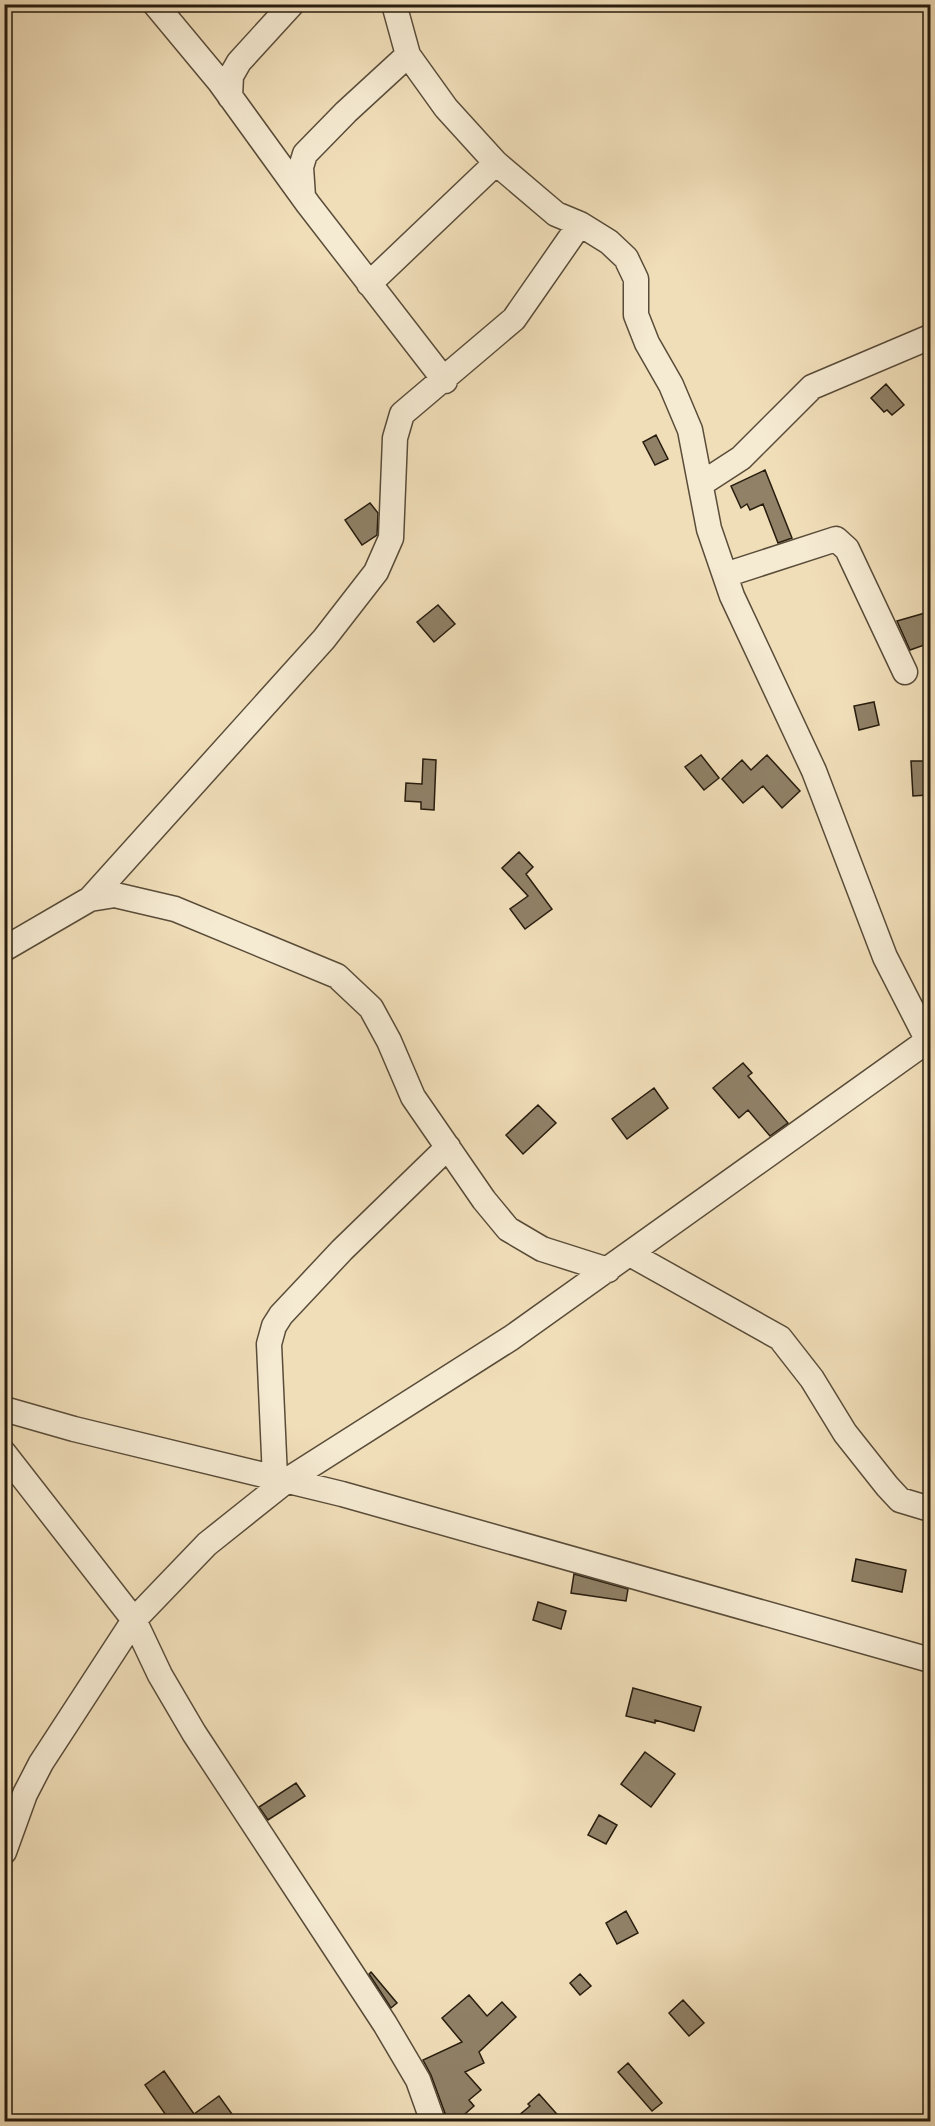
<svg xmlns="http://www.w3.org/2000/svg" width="935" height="2126" viewBox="0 0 935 2126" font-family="Vollkorn,serif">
  <rect width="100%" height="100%" fill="#f0deb9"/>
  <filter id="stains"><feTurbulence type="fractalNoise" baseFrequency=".00333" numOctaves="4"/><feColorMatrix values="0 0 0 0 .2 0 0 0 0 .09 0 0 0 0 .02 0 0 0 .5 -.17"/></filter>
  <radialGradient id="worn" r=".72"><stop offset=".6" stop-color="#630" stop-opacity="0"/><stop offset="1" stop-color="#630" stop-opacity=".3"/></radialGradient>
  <path fill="#908167" stroke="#271c0e" stroke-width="1.5" d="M886,384L904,405L892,415L887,410L884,412L871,398Z
    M656,435L668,459L655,465L643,442Z
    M765,470L792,538L778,543L763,504L750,510L747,504L741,508L731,486Z
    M370,503L378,513L377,535L362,545L345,520Z
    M438,605L455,624L434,642L417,622Z
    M925,613L930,631V643L910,650L897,621Z
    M874,702L879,725L859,730L854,706Z
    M701,755L719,778L704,790L685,767Z
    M767,755L800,791L782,808L763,786L743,803L722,779L742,760L751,770Z
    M423,759L436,760L434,810L421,809V802L405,801L406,783L422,784Z
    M911,761H924L927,795L913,796Z
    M519,852L533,867L526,874L552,909L525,929L510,909L528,896L502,868Z
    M743,1063L752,1073L748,1076L788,1123L770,1136L748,1110L739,1118L713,1088Z
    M654,1088L668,1108L627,1139L612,1119Z
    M538,1105L556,1123L523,1154L506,1135Z
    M856,1559L906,1570L902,1592L852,1581Z
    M574,1574L628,1589L626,1601L571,1593Z
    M538,1602L566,1611L561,1629L533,1620Z
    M633,1688L701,1707L694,1731L655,1720V1723L626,1716Z
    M645,1752L675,1774L651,1807L621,1784Z
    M296,1783L305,1796L268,1820L259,1807Z
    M599,1815L617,1825L606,1844L588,1835Z
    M626,1911L638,1933L617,1944L606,1923Z
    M371,1972L397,2003L391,2008L369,1974Z
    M580,1974L591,1986L580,1995L570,1983Z
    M469,1995L487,2016L502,2002L516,2017L479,2052L484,2063L465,2072L481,2090L469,2100L474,2106L457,2121H451L446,2116L431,2075L423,2060L462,2042L442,2018Z
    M683,2000L704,2023L689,2036L669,2013Z
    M628,2063L662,2103L652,2111L618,2072Z
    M164,2071L194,2114L219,2096L237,2121H170L145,2085Z
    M539,2094L563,2121H512L530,2106L528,2104Z"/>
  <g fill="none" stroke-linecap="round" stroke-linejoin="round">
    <g stroke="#594c39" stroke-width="27">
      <path id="minor" d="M155,4L219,81L308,204L445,381
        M394,4L408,55L446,108L496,163L556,214L580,224L609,242L626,258L636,279V315L647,343L671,385L690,430L709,529L732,596L814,771L885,957L928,1041
        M230,97L231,76L239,62L292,4
        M303,197L301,167L305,154L346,112L408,55
        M369,284L496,163
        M701,484L741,458L812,387L930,337
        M725,575L836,539L847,549L905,672
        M90,899L115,895L175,909L337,976L371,1008L389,1041L413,1097L484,1200L508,1229L542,1249L608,1270
        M4,949L90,899L324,639L376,572L391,538L395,438L402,414L514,319L580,224
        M630,1254L780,1338L812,1379L845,1433L887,1486L900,1500L930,1509
        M4,1409L74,1429L342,1494L930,1660
        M4,1453L134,1620L160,1675L194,1733L385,2024L418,2080L433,2122
        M275,1478L269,1344L274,1326L281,1315L342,1250L448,1147
        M4,1852L25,1794L41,1763L134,1620L207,1544L286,1481L511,1338L930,1039"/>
    </g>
    <use href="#minor" stroke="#f5ead2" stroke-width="24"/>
  </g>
  <rect width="935" height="2126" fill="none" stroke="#f0deb9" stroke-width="24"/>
  <rect x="6" y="6" width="923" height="2114" fill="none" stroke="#271c0e" stroke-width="3"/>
  <rect x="12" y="12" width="911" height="2102" fill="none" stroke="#271c0e" stroke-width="1.5"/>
  <rect width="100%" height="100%" filter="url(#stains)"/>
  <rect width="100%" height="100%" fill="url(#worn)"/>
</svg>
